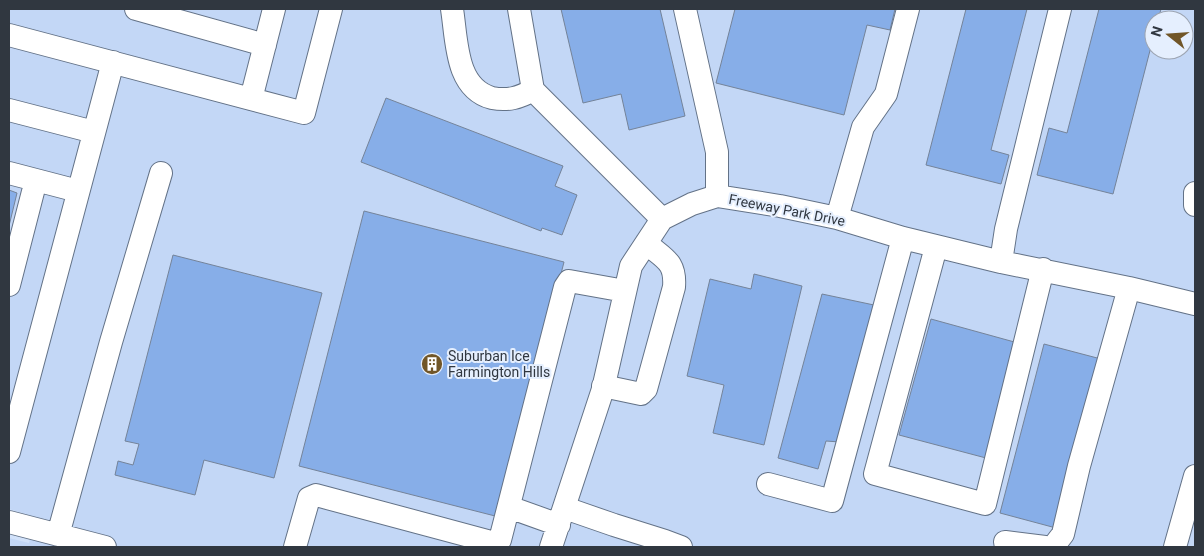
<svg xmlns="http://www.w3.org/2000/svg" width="1204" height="556" viewBox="0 0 1204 556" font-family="Roboto,sans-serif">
  <rect width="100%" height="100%" fill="#d2e2fa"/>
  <path fill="#c3d7f6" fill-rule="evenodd" d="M9,9H1195V547H9V538L29,543L36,517L9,509ZM1154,20H1184V50H1154Z"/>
  <path fill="#87aee8" stroke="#748399" d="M561,9H660L685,116L629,130L621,94L583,103Z
    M735,9H895L890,30L867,25L844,115L716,83Z
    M966,9H1027L991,150L1009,155L1001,184L926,165Z
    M1099,9H1161L1158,20H1154V35L1113,194L1037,175L1049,128L1067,133Z
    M386,98L563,166L555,186L577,195L562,235L542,228L541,231L361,162Z
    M9,190L17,193L9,226Z
    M364,211L564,262L499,517L299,466Z
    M173,255L322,293L274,478L204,460L195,495L115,475L118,461L133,465L139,444L125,441Z
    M754,274L802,286L764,445L713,433L724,385L687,376L710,279L751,289Z
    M822,294L874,305L840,442L826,441L818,469L778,458Z
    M931,319L1018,343L986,458L899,435Z
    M1044,344L1101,359L1056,528L1000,513Z"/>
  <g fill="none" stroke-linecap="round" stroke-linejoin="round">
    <g stroke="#637287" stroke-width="24">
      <path id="minor" d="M136,9L265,45
        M452,9C457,40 455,88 492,98C508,101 519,98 533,90
        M519,9L533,90L662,219
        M685,9L717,152V196
        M9,35L304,113L331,9
        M251,99L274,9
        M9,110L94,132
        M9,173L78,191
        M1195,193V205
        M837,218L863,127L886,94L908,9
        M936,247L875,474L985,504L1043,269
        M1001,262L1006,229L1060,9
        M9,285L36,180
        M603,386L641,394L646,389L674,287C676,261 664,259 646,243
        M9,452L113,62
        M768,484L832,501L903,238
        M509,507L559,525
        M565,508L614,525L665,541L681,547
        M9,522L105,547
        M58,535L111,342L161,173
        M1005,542L1045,547
        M295,547L309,498L316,495L495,543L500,540L565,287L569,281L625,291
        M551,547L603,389L631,266L662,219L692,204L717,196L780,206L837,218L903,238L1001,262L1129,288L1195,304
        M1053,547L1063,534L1079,466L1129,288
        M1175,547L1195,476"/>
    </g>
    <use href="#minor" stroke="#fff" stroke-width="22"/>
  </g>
  <defs>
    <g id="building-disc" transform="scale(1.125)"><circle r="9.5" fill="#715628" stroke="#e5effe"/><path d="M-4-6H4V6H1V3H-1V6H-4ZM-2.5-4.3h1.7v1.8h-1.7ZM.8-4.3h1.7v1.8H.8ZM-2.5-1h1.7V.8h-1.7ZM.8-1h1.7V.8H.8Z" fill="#fff"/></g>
  </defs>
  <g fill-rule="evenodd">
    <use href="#building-disc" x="432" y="364"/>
  </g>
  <g text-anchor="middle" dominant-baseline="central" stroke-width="4" stroke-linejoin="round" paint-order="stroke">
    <g font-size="14" fill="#303740" stroke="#e5effe">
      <text transform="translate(787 210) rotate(11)">Freeway Park Drive</text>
    </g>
    <g font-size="14" fill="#303740" stroke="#e5effe" text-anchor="start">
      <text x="448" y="356">Suburban Ice<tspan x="448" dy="16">Farmington Hills</tspan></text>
    </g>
  </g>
  <rect width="1204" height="556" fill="none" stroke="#303740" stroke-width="20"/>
  <g transform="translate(1169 35) rotate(287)"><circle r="24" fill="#e5effe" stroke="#9da5b2"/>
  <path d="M0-4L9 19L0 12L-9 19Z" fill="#715628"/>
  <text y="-8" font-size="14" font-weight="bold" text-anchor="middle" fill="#303740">N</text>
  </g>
</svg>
